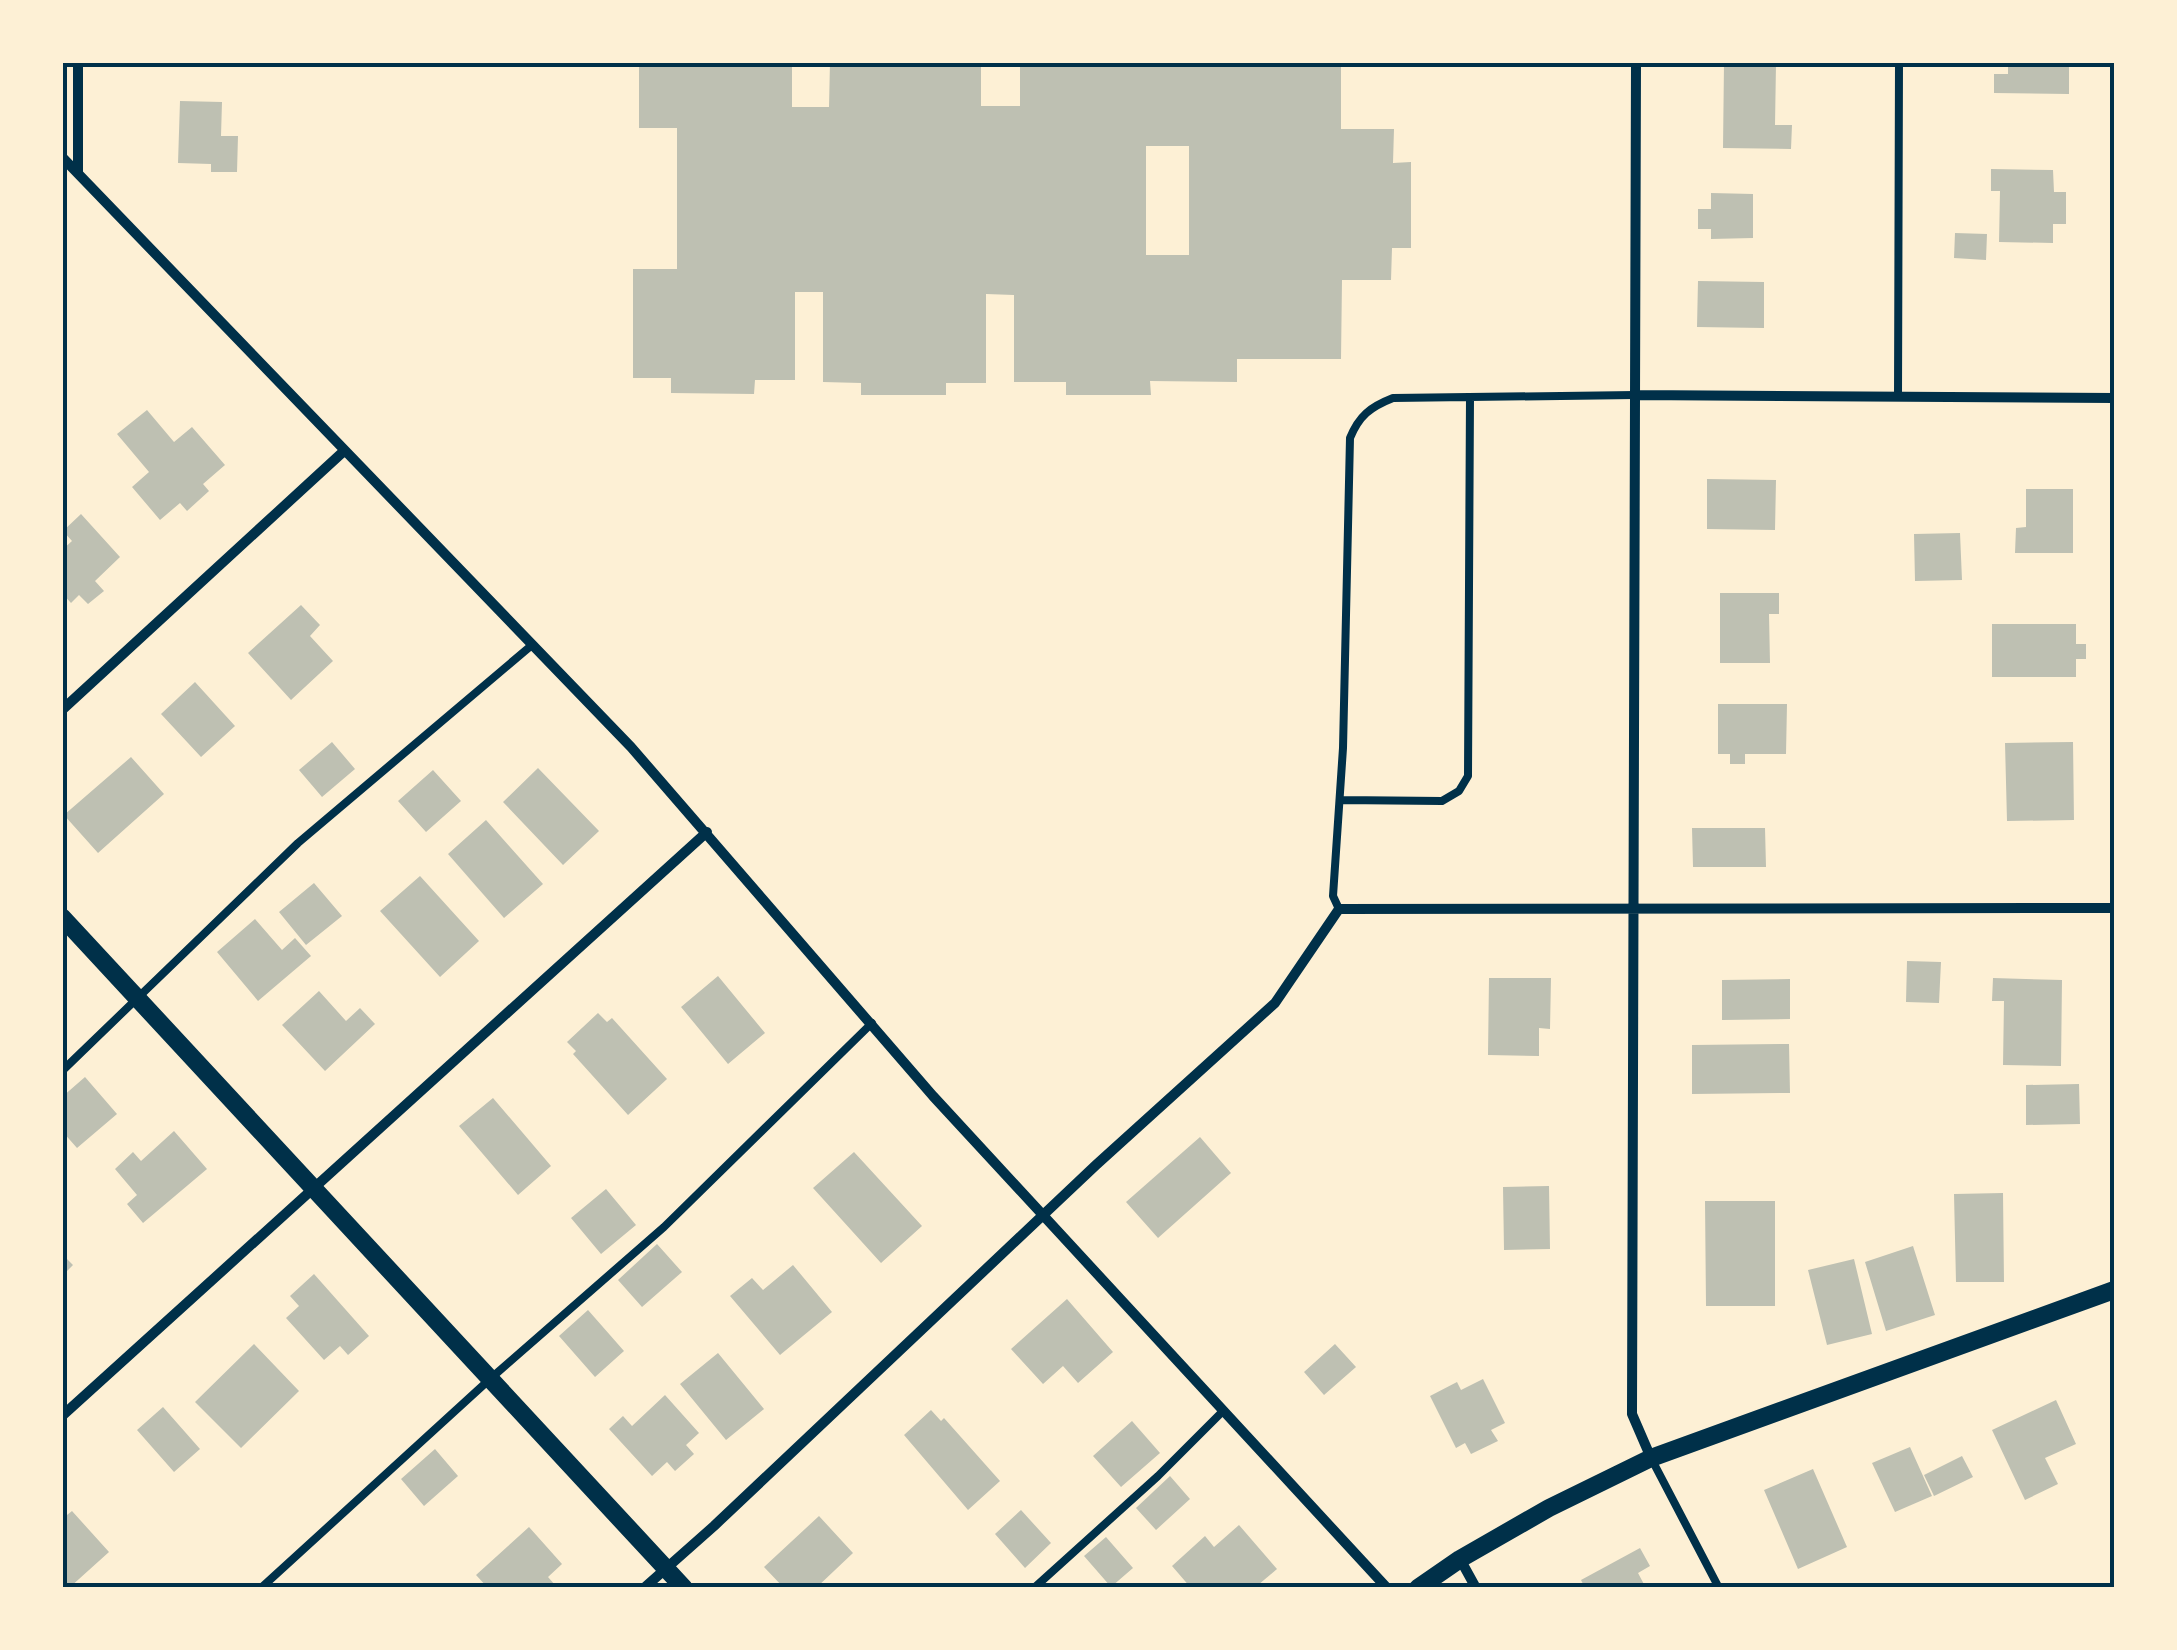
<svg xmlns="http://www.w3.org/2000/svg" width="2177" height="1650" viewBox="0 0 2177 1650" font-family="Poppins,sans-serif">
  <rect width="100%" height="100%" fill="#fdf0d5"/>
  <path fill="#bec0b2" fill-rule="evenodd" d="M639,62H792V107H829L830,62H981V106H1020V62H1341V129H1394L1393,163L1411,162V248H1392L1391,280H1342L1341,359H1237V382L1150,381L1151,395H1066V382H1014V295L986,294V383H946V395H861V383L823,382V292H795V380H755L754,394L671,393V378H633V269H677V128H639ZM1146,146H1189V255H1146Z
    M2008,62H2069V94L1994,93V74H2008Z
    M1724,63L1776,64L1775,125H1792L1791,149L1723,148Z
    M180,101L222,102L221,136H238L237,172H211V164L178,163Z
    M1991,169L2053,170L2054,192H2066V224H2053V243L1999,242L2000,191H1991Z
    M1711,193L1753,194V238L1711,239V229H1698V209H1711Z
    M1955,233L1987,234L1986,260L1954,258Z
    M1698,281L1764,282V328L1697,327Z
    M147,410L174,442L192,427L225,465L203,484L209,491L187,511L180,503L160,520L132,487L149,472L117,434Z
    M1707,479L1776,480L1775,530L1707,529Z
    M2026,489H2073V553H2015L2016,528L2026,527Z
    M81,514L120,557L95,581L104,591L88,604L79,595L71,603L62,593V550L72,541L63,531Z
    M1960,533L1962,580L1915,581L1914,534Z
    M1720,593H1779V614H1769L1770,663H1720Z
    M301,605L320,625L310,636L333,661L291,700L248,653Z
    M1992,624H2076V644H2086V659H2076V677H1992Z
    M195,682L235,726L201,757L161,714Z
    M1718,704H1787L1786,754H1745V764H1730V754H1718Z
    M332,742L355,769L322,797L299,770Z
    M2073,742L2074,820L2007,821L2005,743Z
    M131,757L164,794L98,853L64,815Z
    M538,768L599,831L563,865L503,802Z
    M433,770L461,801L426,832L398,801Z
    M486,820L543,884L504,918L448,854Z
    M1692,828H1765L1766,867H1693Z
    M420,876L479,941L440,977L380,911Z
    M314,883L342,916L306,945L279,912Z
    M255,919L282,950L295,938L311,956L258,1001L217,952Z
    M1907,961L1941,962L1939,1003L1906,1002Z
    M718,976L765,1033L728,1064L681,1007Z
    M1489,978H1551L1550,1029L1539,1028V1056L1488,1055Z
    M1993,978L2062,980L2061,1066L2003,1065L2004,1001H1992Z
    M1790,979V1019L1722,1020V980Z
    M319,991L346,1021L360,1008L375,1024L325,1071L282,1025Z
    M598,1013L607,1022L612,1018L667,1079L628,1115L573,1054L576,1051L567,1042Z
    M1789,1044L1790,1093L1692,1094V1045Z
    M85,1077L117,1114L77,1148L62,1131V1097Z
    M2079,1084L2080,1124L2026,1125V1085Z
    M493,1098L551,1166L518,1195L459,1126Z
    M174,1131L207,1169L143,1223L127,1204L137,1195L115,1169L133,1152L141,1161Z
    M1200,1137L1231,1173L1158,1238L1126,1202Z
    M854,1152L922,1226L881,1263L813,1188Z
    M1549,1186L1550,1249L1504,1250L1503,1187Z
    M606,1189L636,1225L601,1254L571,1218Z
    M2003,1193L2004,1282H1956L1954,1194Z
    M1705,1201H1775V1306H1706Z
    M657,1244L682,1272L642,1307L618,1280Z
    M1913,1246L1935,1315L1886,1331L1865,1262Z
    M62,1254L73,1265L62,1276Z
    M1854,1259L1872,1334L1827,1345L1808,1270Z
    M793,1265L832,1312L780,1355L730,1296L752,1278L763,1290Z
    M314,1274L369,1336L348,1355L340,1346L324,1360L286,1318L299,1306L290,1296Z
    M1067,1299L1113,1352L1078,1383L1063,1366L1043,1384L1011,1349Z
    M588,1310L624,1351L595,1377L559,1336Z
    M254,1344L299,1391L241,1448L195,1402Z
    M1335,1344L1356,1367L1324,1395L1304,1372Z
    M718,1353L764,1409L726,1440L680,1384Z
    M1483,1379L1505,1423L1491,1430L1498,1441L1471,1454L1465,1443L1456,1448L1430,1396L1457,1382L1461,1390Z
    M665,1395L699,1433L686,1445L694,1454L675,1471L667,1462L652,1476L609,1429L623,1416L632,1426Z
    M2056,1400L2076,1444L2045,1458L2058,1484L2025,1500L1992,1430Z
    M163,1407L200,1449L174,1472L137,1430Z
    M931,1410L941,1421L944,1418L1000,1481L968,1510L904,1435Z
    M1132,1421L1160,1453L1121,1487L1093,1456Z
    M1910,1447L1932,1496L1895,1512L1872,1463Z
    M435,1449L458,1476L424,1506L401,1479Z
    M1962,1456L1973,1477L1934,1496L1924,1475Z
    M1813,1469L1847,1547L1798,1569L1764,1490Z
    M1170,1476L1190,1499L1156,1530L1136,1508Z
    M1021,1510L1051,1543L1025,1568L995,1534Z
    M72,1511L109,1552L69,1588L62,1580V1519Z
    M819,1516L853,1553L816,1588H784L764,1567Z
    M1239,1525L1277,1569L1258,1585L1260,1588H1191L1172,1566L1205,1536L1214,1547Z
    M529,1527L562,1564L548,1577L555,1585L552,1588H488L476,1575Z
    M1106,1537L1133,1568L1111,1587L1084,1556Z
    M1640,1548L1650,1566L1638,1573L1646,1588H1585L1581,1580Z"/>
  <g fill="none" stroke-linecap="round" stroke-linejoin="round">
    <path stroke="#003049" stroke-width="8" d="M1898,396L1899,62
      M1340,800L1442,801L1459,791L1468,776L1470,397
      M1339,909L1333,896L1343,748L1350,438C1359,416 1370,407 1393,398L1635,395
      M62,1071L298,843L532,645
      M1651,1458L1719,1588
      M261,1588L490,1379L664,1227L872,1023
      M1034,1588L1158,1476L1222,1412"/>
    <path stroke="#003049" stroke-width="10" d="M78,62V173
      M1636,62L1632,1414L1651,1458
      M62,157L631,747L933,1096L1387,1588
      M1635,395L2114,398
      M62,710L344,451
      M62,1416L707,832
      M1460,1559L1476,1588
      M644,1588L714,1526L1096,1165L1275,1003L1339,909L2114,908"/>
    <path stroke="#003049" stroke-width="18" d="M62,917L684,1588
      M1418,1588L1460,1559L1549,1508L1651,1458L2114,1290"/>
  </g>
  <rect width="2177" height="1650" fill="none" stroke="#fdf0d5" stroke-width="130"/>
  <rect x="65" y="65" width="2047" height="1520" fill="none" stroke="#003049" stroke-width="4"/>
</svg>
